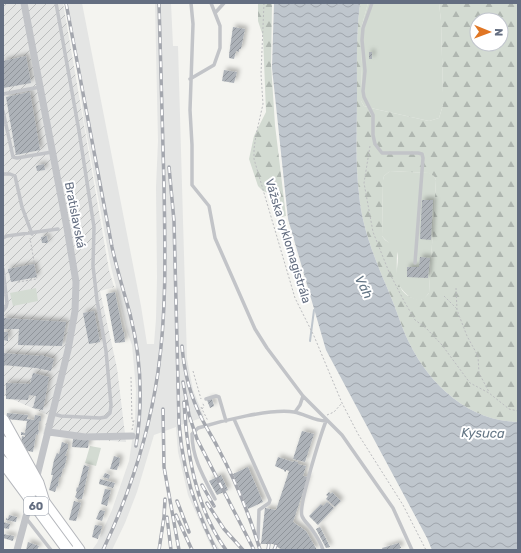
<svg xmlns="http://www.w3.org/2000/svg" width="521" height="553" viewBox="0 0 521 553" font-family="Rubik,sans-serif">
  <defs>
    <pattern id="industrial-furrows" width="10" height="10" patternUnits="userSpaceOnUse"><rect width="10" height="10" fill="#e4e5e4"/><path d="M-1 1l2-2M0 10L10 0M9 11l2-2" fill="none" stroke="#bcbebe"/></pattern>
    <pattern id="forest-firs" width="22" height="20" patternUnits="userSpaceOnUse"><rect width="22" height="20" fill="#d3dbd2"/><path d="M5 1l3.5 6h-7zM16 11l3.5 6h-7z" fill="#afb6b0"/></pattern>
    <pattern id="water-waves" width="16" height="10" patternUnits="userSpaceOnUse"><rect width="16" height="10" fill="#bfc6cd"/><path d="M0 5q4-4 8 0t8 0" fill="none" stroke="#9fa5ac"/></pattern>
    <pattern id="building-hatch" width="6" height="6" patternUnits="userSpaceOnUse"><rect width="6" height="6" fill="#adb2b8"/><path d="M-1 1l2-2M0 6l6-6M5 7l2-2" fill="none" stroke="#90959b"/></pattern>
    <filter id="shadow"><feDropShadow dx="3" dy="-3" stdDeviation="2" flood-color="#0004"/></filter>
  </defs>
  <rect width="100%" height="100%" fill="#f4f4f0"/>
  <path fill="#e4e5e4" d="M65,3H82L141,306L147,344H154L156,319L157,278L156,187L158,141L155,3H171L173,46H178L187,359L193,390L204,417L181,425L185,456L194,493L213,539L220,550H213L209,542L188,495L178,452L176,427L154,435L137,492L125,523L112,550H92L97,543L112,510L129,461L135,422L136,389L132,345L127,332L120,302L111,267L84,121L78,75Z"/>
  <path fill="url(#industrial-furrows)" d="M3,3H63L109,270L114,287L100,291L117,368L126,442L84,439L43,434L48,415L3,395Z"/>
  <path fill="#d3dbd2" d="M368,3H439L441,21L443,93V105L439,118L429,121L375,109L364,106L361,101V92L362,65L361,29Z
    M390,171L429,173L434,176L436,180L429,293C427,295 426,297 425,298C415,306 399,289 397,280C395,271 400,260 397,252C394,245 386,242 382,236L383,180L384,176Z
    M36,288L38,301L13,306L10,293Z
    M90,446L101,448L96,466L85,463Z"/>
  <path fill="url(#forest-firs)" fill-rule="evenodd" d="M258,3H272L271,64L275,125L286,216L276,218L268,193L263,191L258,186L249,159L254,136L266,112L263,36L258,21Z
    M360,3H368L361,29L362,65L361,92V101L364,106L375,109L429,121L439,118L443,105V93L441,21L439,3H518V422C465,421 425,380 405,334C400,322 396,309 391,297C377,264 362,230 359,194C355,161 357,127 357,94C357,64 356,33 360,3ZM477,20H501V44H477ZM390,171L428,173L434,176L436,180L429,293C425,298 422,301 416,299C393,294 397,269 397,251L396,247L385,240L382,236L383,180L384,176Z"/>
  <path fill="url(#water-waves)" d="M274,3H360C356,34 357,66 357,97C357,129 355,162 359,194C362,230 377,264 391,297C396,309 400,322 405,334C425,380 465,421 518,422V550H432L427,538L326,350L288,219L272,68Z"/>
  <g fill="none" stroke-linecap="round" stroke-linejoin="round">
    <path stroke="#bfc6cd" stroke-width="2" d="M310,341L314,310"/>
  </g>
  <path fill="url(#building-hatch)" filter="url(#shadow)" d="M233,27L245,29L241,49H239V52L236,51L234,59L229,58V55Z
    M369,52H372V59H369Z
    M26,56L31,83L3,88V61Z
    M224,70L237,72L234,83L222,81Z
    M30,92L40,150L16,155L6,97Z
    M44,164L45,170L37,171L36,166Z
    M422,200H433L431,240L420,239Z
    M47,236L48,243H42L41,237Z
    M420,257L430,258L428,278L407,277V267H419Z
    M34,264L37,277L11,282L9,272L8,273V269Z
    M115,292L123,332H124L125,342L115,343L106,294Z
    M94,311L100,342L89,344L83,313Z
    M3,318L66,322L62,346L18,345L19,329H3Z
    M3,332H8V341L3,340Z
    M3,353L40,356L41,355L54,359L51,371L36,368L3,365Z
    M33,373L49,377L43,410L33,408L36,396L29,395L28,400L6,399V383L30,384Z
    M212,399L214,406L210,408L207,400Z
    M7,413L28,415L27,419L34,420L35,415L41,416V421H39L38,430H39L38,435L36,434L33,452L23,450L24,444L21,443L22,436L25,437V435H21V432L25,433L27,421L6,419Z
    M302,431L314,434L305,462L293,459Z
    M73,439L89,440L88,448L72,447Z
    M62,442L68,444V448L65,456H67L64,469L63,468L61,477H59L58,486H57L55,492L49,490L53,475H51L54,460L57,453L59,454Z
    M114,456L120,458L119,466H118L117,470L110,469Z
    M278,457L293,462L294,461L298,462V464L306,466L303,476L308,477L293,522L306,531L317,550H282L273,544H261L265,508L276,510L289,471L286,470V472L284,471V470L275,466Z
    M84,465L89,467L82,499H80L79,500L75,497L77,492L76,491L77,487L78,488Z
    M248,467L263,502L248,509L233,474Z
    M105,473L110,475L109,479L103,477Z
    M221,475L228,490L217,495L209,481Z
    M100,479L115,483L113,488L99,484Z
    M105,489L111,490L107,506L101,504Z
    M329,492L331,494L332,492L341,501L335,507L326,499L328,496L326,495Z
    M74,501L81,503L76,521L69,520Z
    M327,502L334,508L318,525L309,516L321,504L323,506Z
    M100,510L105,511L102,521L96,519Z
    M9,515L17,517L16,522L6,520V518L8,519Z
    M3,522L10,524L9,529L3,528Z
    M95,525L102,526L100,535L99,534L98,539L92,537Z
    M320,527L330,547L326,548L316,529Z
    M3,534L14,536L13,541L3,538Z
    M28,542L39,546L37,550H26Z
    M399,543L401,548L395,550H383L382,548Z"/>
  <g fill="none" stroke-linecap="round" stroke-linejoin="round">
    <g stroke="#b5b7bc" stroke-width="13">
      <path id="primary" d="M44,502L79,550"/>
    </g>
    <path stroke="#bbbcbf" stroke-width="1" stroke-dasharray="2 2" stroke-linecap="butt" d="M264,3L261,74L263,104L256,135L254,149V159L295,298L314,336L342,403L358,434L403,505L426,550
      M370,146L364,183L373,232L389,272L404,301L415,320L426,328L442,345L470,383L489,393L509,409L518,411
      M18,282L37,279L30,238
      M456,288L457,310L467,336L478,356L479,373L489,392
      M444,296L457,309
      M193,371L201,399
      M131,377L132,421L134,422
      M201,407L208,421
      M202,409L204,406L202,402
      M327,415L334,412L342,403
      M132,430L134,420
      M260,543L261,550"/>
    <path stroke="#c2c4c8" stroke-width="3.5" d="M191,3L193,24L190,110L192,145V185L209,206L215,238L255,329L267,348L303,396L342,435L393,508L412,550
      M372,3L363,28L362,40L365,71L363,91L364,97L373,115V135L375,144L382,153H418L422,154L423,158L415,263
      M215,13L224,3
      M190,79L214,65L220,48V26L211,3
      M3,94L40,87
      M3,111L13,157L17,158L52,152
      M3,174H10L15,176L22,207L32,234
      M3,238L7,236L58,229
      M3,269L7,303L6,307L3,311
      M206,399L216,396L219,397L226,421
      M295,412L300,405L303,396
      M53,414L61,416L100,418L106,417L110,413L111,405L106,351L97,300L93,266L94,227L79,131L56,3
      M234,419L270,500L269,503L259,510L258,539
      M215,499C204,478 192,458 192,434L198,428C221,421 272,408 294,412C305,414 314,421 326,421C321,434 298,506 302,516C304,521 308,524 311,528C316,535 321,543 323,550
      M26,518L51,550"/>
    <path stroke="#c2c4c8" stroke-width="7" d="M24,3L67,228L76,282L75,311L68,350L36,480
      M49,432L85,437L132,436
      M17,550L31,498"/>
    <use href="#primary" stroke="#fff" stroke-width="11"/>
    <g stroke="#a4a7ae" stroke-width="3.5">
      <path id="rail" d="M66,3C82,84 96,166 112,247C117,270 124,292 130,314C141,357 143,403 136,446
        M169,167L174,221L179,423C182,468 195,510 216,550
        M182,346C184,371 190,396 202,419C207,429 213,438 218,448C235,480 250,516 260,550
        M183,382L189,415L197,439L254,550
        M184,402C187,453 195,507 226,550
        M163,409L164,467L179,550
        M202,485L214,506
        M177,501L189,532
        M207,503L224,529L243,550
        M176,515L192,550
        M167,517L171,550
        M103,550C130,493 149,434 158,372C167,309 165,247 164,184C162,124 161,63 159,3
        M159,550L164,517L165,499
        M268,550L269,543
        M274,550L276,545"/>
    </g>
    <use href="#rail" stroke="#fff" stroke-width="2" stroke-dasharray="6" stroke-linecap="butt"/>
    <g stroke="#b5b7bc" stroke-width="13" stroke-linecap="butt">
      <path id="primary-bridge" d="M3,420L38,483L44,502
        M3,442L35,490
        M3,462L68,550"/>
    </g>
    <use href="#primary-bridge" stroke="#fff" stroke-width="11"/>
  </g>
  <g text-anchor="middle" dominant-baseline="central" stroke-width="4" stroke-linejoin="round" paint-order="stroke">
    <rect fill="#fff" stroke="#929aa7" stroke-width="1" x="24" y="497" width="24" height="18" rx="3"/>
    <g font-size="11" font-weight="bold" fill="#646e81">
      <text x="36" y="506">60</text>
    </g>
    <g font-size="12" fill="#646e81" stroke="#fff">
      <text transform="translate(75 215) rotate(79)">Bratislavská</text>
      <text transform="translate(288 241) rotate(73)">Vážska cyklomagistrála</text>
    </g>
    <g font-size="13" font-style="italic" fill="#647685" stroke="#fff">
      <text transform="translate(364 287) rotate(63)">Váh</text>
      <text transform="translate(483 433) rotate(1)">Kysuca</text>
    </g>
  </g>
  <rect width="521" height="553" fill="none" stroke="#646e81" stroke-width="8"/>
  <g transform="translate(489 32) rotate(91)"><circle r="19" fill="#ffffff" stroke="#c1c5cd"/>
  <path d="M0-3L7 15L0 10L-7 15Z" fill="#e07624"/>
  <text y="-6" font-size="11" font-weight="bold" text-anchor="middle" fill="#646e81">N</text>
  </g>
</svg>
